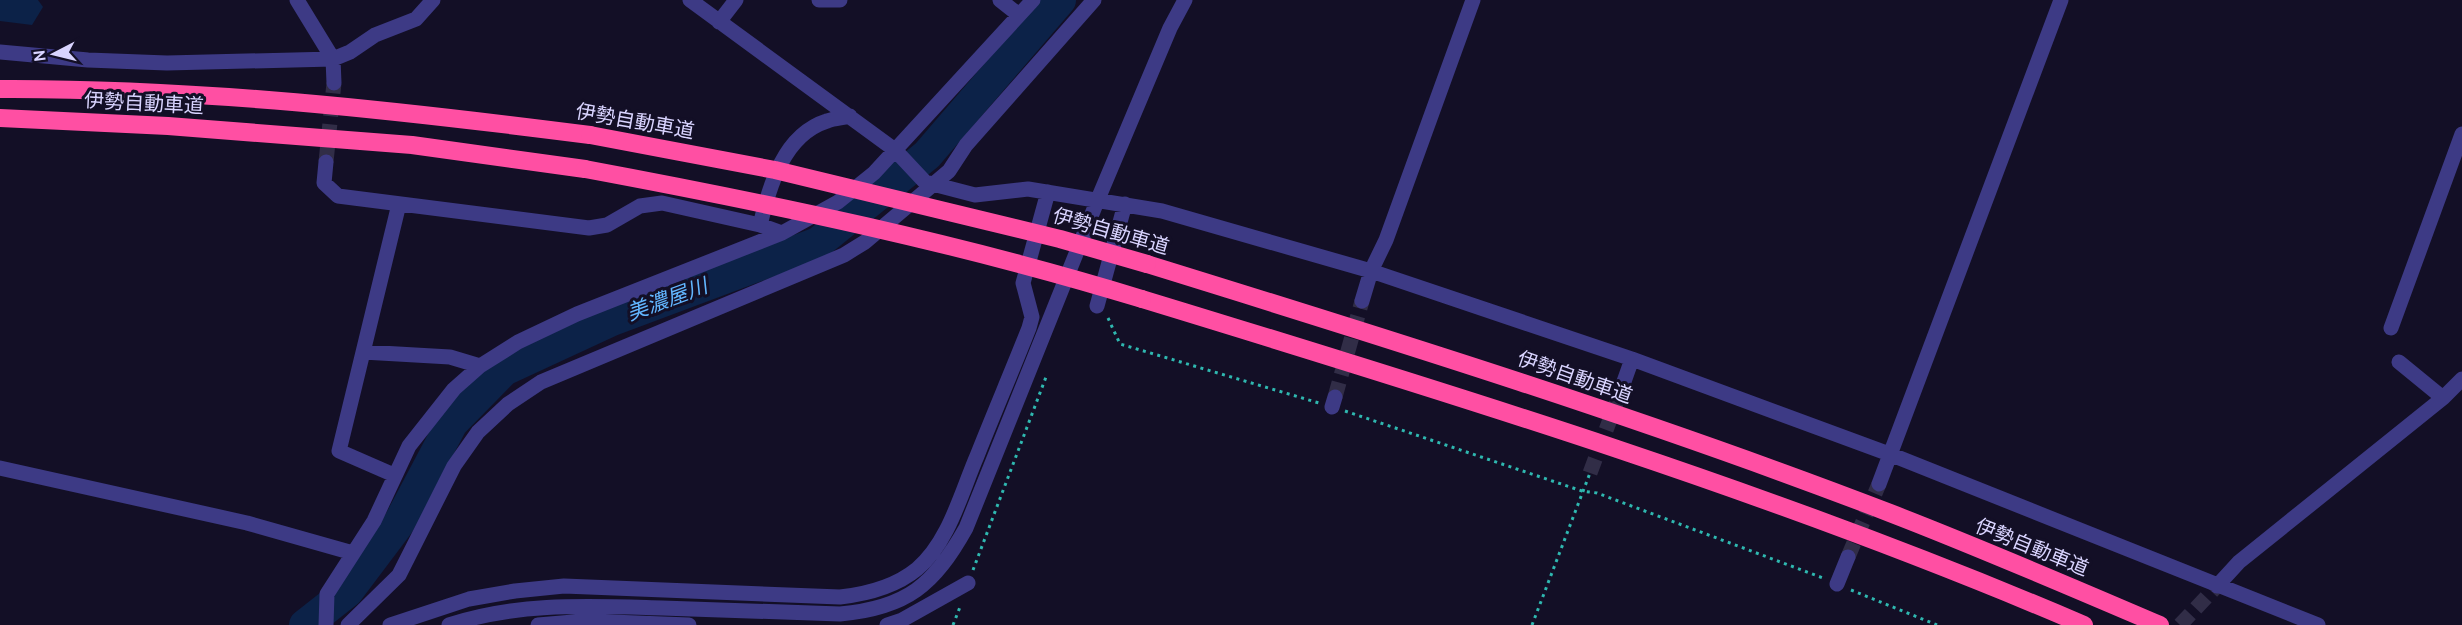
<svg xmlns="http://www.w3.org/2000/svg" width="2462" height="625" viewBox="0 0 2462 625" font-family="Cabin,'Noto Sans JP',sans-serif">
  <rect width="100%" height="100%" fill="#130f26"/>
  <path fill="#0c2248" d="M0,0H38L43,7L32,25L0,21Z"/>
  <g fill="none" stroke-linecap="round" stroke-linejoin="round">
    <path stroke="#0c2248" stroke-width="32" d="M305,625L347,592L399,523L452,423L504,370L612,320L818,243L927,155L1060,0"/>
    <path stroke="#312d47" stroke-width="15" stroke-dasharray="15 8" stroke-linecap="butt" d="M326,162L334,83
      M1335,397L1362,301
      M1590,473L1621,390
      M1848,557L1879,484
      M2180,625L2217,586"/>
    <path stroke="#2fb8b0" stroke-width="3" stroke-dasharray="3 4.5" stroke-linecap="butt" d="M1108,318L1120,344L1319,403
      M1345,411L1582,491L1597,493L1823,578
      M973,570L1046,377
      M1851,590L1937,625
      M953,625L960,607
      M1532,625L1590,473"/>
    <path stroke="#3d3a85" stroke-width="15" d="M297,0L333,59L334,83
      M690,0L895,150L925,182L975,195L1028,189L1162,211L1371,271L1632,359L1892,455L2318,625
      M819,0H840
      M1000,0L1019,15
      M719,22L736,0
      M0,52L88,60L167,63L333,59L350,52L375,35L416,19L433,0
      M326,162L324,183L338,196L589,228L607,225L640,206L662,203L760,225L782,233
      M760,225C770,186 783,135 827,121C834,118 843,118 850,116
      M1362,301L1371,271L1386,240L1473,0
      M1097,306L1125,204
      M2391,328L2462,134
      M363,352L450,357L480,366
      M2399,362L2443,398
      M1621,390L1632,359
      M1332,407L1335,397
      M0,468L247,523L353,553
      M394,475L339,451L399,204
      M1879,484L2061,0
      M1837,584L1848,557
      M2217,586L2239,562L2443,398L2462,379
      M326,625L327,594L374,521L409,446L454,389L480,366L518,342L577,314L782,233L838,202L874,173L1033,0
      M348,625L399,575L454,466L478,432L508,404L541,382L844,255L865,242L949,171L966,145L1094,0
      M390,625L469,599L515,591L564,586L840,597C867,594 895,587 917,569C949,542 961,493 977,456C994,413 1012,371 1029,328L1032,317L1023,283L1048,192
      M449,625C519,602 589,606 662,608C721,610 780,612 840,614C907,608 934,585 966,528L1098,199L1170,28L1185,0
      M538,625L585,621L689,625
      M887,625L902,620L968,583"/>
    <path stroke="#ff4fa3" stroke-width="18" d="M0,89C198,88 394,110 590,135
      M0,118L168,126L412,145L585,169
      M1147,264C1396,341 1646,419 1890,513C1981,548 2071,587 2160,625
      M1142,299C1460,396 1779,494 2084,625"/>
    <path stroke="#ff4fa3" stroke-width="18" d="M590,135L775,170L1060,239L1147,264
      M585,169C773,204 959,243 1142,299"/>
  </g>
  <g text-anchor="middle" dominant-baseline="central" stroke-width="6" stroke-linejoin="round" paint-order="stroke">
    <g font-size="20" fill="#d9d4ff" stroke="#130f26">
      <text transform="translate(144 103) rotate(3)">伊勢自動車道</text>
      <text transform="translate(635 121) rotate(10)">伊勢自動車道</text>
      <text transform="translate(1111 231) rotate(16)">伊勢自動車道</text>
      <text transform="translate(1575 377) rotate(19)">伊勢自動車道</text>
      <text transform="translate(2032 547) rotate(22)">伊勢自動車道</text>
    </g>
    <g font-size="21" font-style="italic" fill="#62b6ff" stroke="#130f26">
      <text transform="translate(667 299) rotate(-20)">美濃屋川</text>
    </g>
  </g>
  <g transform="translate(54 54) rotate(263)" stroke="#130f26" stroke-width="4.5" paint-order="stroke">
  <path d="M0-4.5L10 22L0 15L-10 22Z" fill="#d9d4ff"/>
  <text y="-9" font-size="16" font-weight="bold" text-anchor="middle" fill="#d9d4ff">N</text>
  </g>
</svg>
